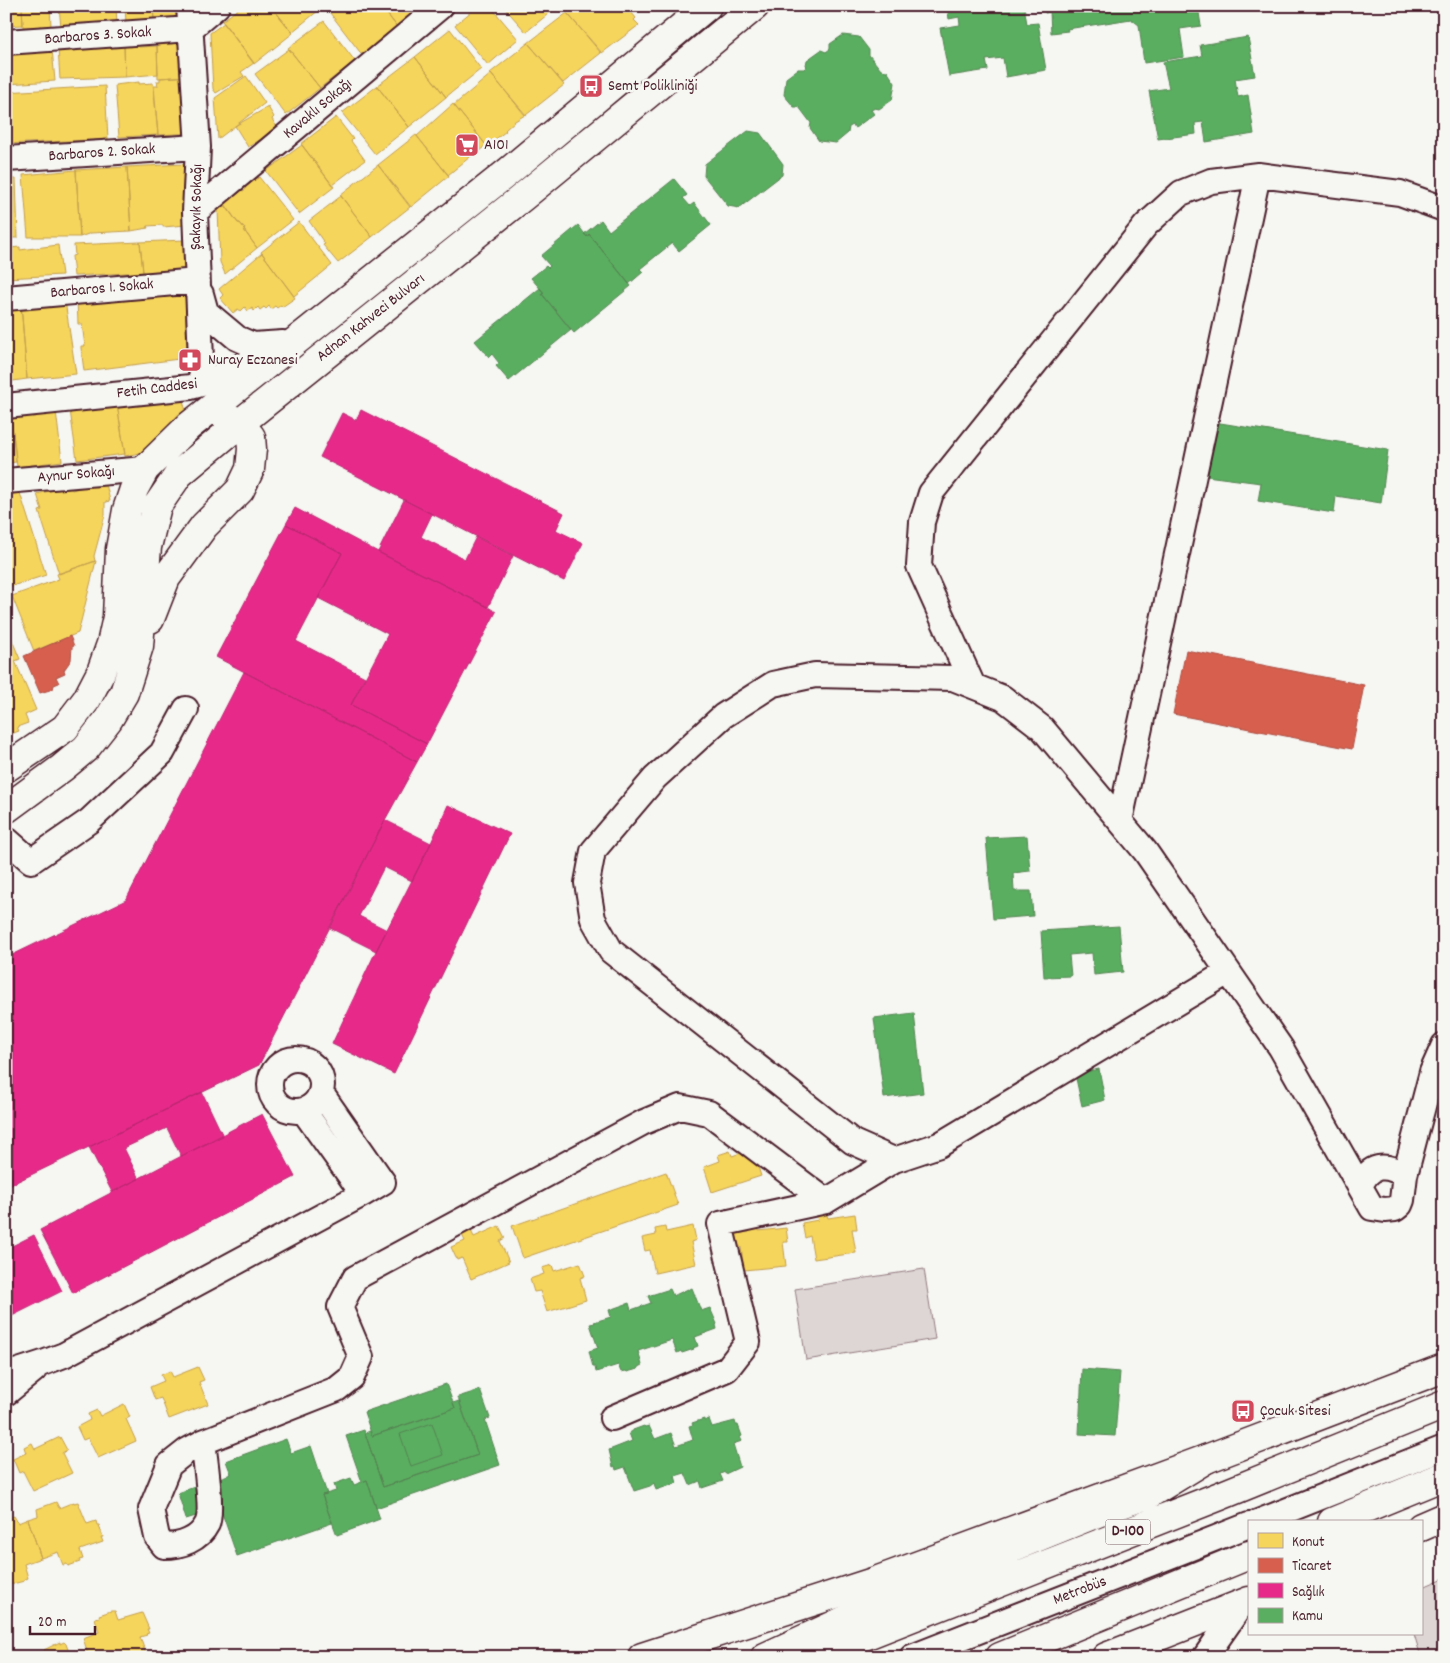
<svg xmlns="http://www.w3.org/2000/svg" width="1450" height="1663" viewBox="0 0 1450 1663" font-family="Dekko,sans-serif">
  <rect width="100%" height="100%" fill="#f6f6f2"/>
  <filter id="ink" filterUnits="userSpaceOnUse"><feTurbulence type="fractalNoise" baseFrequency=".02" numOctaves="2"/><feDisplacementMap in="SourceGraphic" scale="10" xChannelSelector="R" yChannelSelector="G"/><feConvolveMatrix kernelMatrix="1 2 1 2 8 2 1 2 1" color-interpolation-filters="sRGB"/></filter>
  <g filter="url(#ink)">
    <path fill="#ddd6d5" stroke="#947a80" d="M924,1269L935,1339L806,1360L795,1289Z
      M1444,1578V1657H1421L1414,1634H1421V1588Z"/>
    <path fill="#f6d55c" stroke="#c29e4d" d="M6,6H22L23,25L6,26Z
      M22,6H50L51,26L23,27Z
      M59,6H116L117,24L61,27Z
      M125,6H153L154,20L126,23Z
      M153,6H186L187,20L154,21Z
      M242,6H271L293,33L254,64L222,21Z
      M271,6H324L292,32Z
      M338,6H381L398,28L363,56L330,13Z
      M381,6H428L398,28Z
      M478,6H490L518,39L488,65L455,25Z
      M503,6H558L526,32Z
      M575,6H626L636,18L634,20L639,25L602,53L567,13Z
      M567,13L601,53L563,83L528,43Z
      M324,21L355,61L320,88L288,48Z
      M224,23L254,63L241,72L244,76L216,93L213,89L210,33Z
      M450,29L481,69L446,97L415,57Z
      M190,42L192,76L158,78L157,44Z
      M528,43L564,85L526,115L490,73Z
      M124,45L125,77L60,79L58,48Z
      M124,45H138L139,47L157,46L158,74L125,77Z
      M52,49L55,81L6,84V51Z
      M289,49L320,88L286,115L255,74Z
      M415,57L446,97L409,127L377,86Z
      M491,74L525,115L515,121L505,130L506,131L487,146L454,105Z
      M189,76L194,133L158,135L154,86H158L157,81H160V78Z
      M246,76L265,103L218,139L215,98Z
      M139,82V84L153,83L158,135L119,137L115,85Z
      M105,86L108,139L6,144V92Z
      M377,86L409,127L375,154L342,113Z
      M453,104L486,145L477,153L476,152L448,175L417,136Z
      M268,107L274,117L272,119L278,129L248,147L235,126Z
      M336,117L353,139L351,141L365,160L332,185L301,144Z
      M416,135L449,176L411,207L378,165Z
      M302,145L334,187L299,214L266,171Z
      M184,164L186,225L163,227V225L147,226L148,228L131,231L127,167Z
      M378,165L410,207L372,237L340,195Z
      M127,167L131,231L91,233L80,237L76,170Z
      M76,170L80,237H28L23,175Z
      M259,177L293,220L257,248L244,230L245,229L240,223H238L224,204L242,190L243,191L246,189L244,188Z
      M6,179H16L18,238H6Z
      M341,196L372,237L338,263L323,245L325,244L309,221Z
      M225,204L238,223H240L245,229L244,230L257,248L225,274L220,262L218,209Z
      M299,222L332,265L294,296L261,252Z
      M185,240V270L143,272L140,242Z
      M140,242L143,272L74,276L72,256L75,255L74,245Z
      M58,245L62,275L6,278V251H10V248L20,247V250Z
      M262,253L295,298L282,307L281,305L277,308L275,306L271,309L269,306L266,309L264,307L260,310L258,307L254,311L252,308L248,311L245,307L241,311L238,309L233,313L220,298L223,295L219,289Z
      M185,290L187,358L84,371L81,348V346H85L82,324H78L77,299Z
      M65,301L76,374L27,379L21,304Z
      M6,304H21L27,379L6,382Z
      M182,398L186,411L145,452L125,456L117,404Z
      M117,404L125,454L77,460L70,410Z
      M56,411L62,461L17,467L11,417Z
      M12,423L16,462L9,463V466L6,467V424Z
      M94,484L95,487L106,484L110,501L105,502V515L94,556L95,561L59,574L39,511L42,510L37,494L70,486L72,490Z
      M20,493L46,575L6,588V495Z
      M96,561L78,633L34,651L12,596L59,579L57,574Z
      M6,626L20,659L6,665Z
      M15,661L36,710L25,715L28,723L17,727L19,731L8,735L9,739L6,740V665Z
      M752,1149L761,1176L712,1192L704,1167L720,1161L718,1155L730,1151L732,1156Z
      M666,1172L678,1205L523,1258L512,1226Z
      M826,1213L828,1218L855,1214L857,1229H852L856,1253L814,1259L810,1236L805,1238L802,1223L818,1220L816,1215Z
      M758,1225L759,1231L786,1228L788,1242H783L786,1266L744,1270L741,1247L736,1248L734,1234L749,1232L748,1226Z
      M499,1226L505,1238L500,1241L509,1262L471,1279L462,1258L457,1260L451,1247L465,1241L462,1235L471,1231L474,1237Z
      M693,1226L696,1240L691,1242L696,1264L655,1273L650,1250L645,1251L642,1238L656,1235L655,1229L665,1227L666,1232Z
      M580,1263L585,1276L580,1278L586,1300L547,1312L540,1291L534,1292L530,1279L544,1274L542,1268L552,1265L554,1271Z
      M198,1367L204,1380L199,1382L208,1404L169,1419L161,1398L155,1400L150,1387L164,1381L161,1375L170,1371L173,1377Z
      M124,1404L130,1417L126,1419L136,1441L98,1458L88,1438L83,1440L77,1427L90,1420L88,1414L97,1410L100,1416Z
      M60,1437L67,1450L62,1453L72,1473L33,1491L23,1471L19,1473L13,1459L26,1453L24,1447L32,1443L35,1449Z
      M56,1502L59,1508L74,1502V1503L78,1502L87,1524L96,1521L97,1525H99L103,1537H101L103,1542L80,1550L83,1559L79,1560L80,1562L68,1566L67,1564L63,1565L58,1552L41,1558L28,1519L38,1516L37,1509Z
      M14,1516L18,1523L28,1519L41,1558L24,1564L28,1578L24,1580V1581L9,1585L6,1579V1519Z
      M111,1611H115L118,1620L142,1613L149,1629H147L149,1633L146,1634L147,1635L140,1637L147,1657H89L83,1638L99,1632L95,1618L100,1617L99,1615Z
      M60,1642V1644L64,1642L66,1644L70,1655L86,1650L89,1657H47L44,1650Z"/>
    <path fill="#d6604d" stroke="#ac4c43" d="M70,636L74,646L72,647L71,660L64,670L65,673L56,677L59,683L54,685L53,689L40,693L24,656Z
      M1186,650L1364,685L1352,749L1173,714Z"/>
    <path fill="#e7298a" stroke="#b8266e" d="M361,410L564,513L556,530L583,543L564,581L320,457L342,413L356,420Z
      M404,500L432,514L421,537L465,559L476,537L513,556L488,607L378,552Z
      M295,508L378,552L488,607L496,612L427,744L351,705L388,634L318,598L342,553L286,524Z
      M286,524L342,553L296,641L365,677L351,705L427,744L417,762L216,657Z
      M244,672L417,762L385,820L259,1065L10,1185L6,1177V958L126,900Z
      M448,805L510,834L394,1074L332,1044L376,951L431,843Z
      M385,820L431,843L412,881L384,867L359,916L387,930L376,951L330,928Z
      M202,1092L223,1136L181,1156L167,1128L124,1148L139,1179L112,1192L89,1147Z
      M262,1114L295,1177L73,1293L40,1230Z
      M34,1235L62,1291L6,1319V1249Z"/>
    <path fill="#5aae61" stroke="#558351" d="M947,6H1024L1027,24L1038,23L1046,70L1006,77L1003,58L986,60L988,70L949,76L940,28L960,25L959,17L949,19Z
      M1044,6H1198L1201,26L1180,29L1184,57L1144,63L1139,25L1131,19L1067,29L1068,31L1051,33L1050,12L1045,13Z
      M843,35L859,37L869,50V55L881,70L887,71L895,83L892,100L879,109L875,108L871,110L874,114L855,128L853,125L849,127L848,133L836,143L819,141L810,128L811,123L799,107H794L784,95L786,78L798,69H804L807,66L806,65L807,60L821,50L826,52L830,49V44Z
      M1248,37L1255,76L1235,79L1238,97L1248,95L1254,134L1206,142L1203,122L1195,123L1196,134L1158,139L1149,91L1169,88L1163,62L1202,56L1200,45Z
      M748,131L760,133L783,164L782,175L739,208L728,206L704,176L705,164Z
      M674,179L687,195L683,198L690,206L694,203L711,225L679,251L672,243L640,269L643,272L629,284L589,234L587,237L584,234L601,220L609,231Z
      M578,225L587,237L589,234L631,286L574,333L542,294L544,293L531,278L546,266L548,268L550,266L541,256Z
      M540,288L544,293L542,294L571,330L509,381L496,366L499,363L492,354L489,357L475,341Z
      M1214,422L1388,450L1381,503L1336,496L1334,513L1258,501L1261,483L1206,476Z
      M1027,836L1030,871L1013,873L1014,891H1031L1033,916L993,919L986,838Z
      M1119,926L1123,972L1094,975L1092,953L1069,955L1071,976L1044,977L1041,931Z
      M914,1013L923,1093L884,1098L874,1018Z
      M1099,1069L1105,1100L1082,1106L1075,1074Z
      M692,1288L701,1311L710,1308L717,1324L716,1325L717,1329L695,1337L698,1346L693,1348L694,1349L682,1353L681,1351L677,1353L672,1340L638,1351L642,1365L638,1367V1369L627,1372L626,1371L621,1372L618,1365L596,1372L595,1367H593L589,1351L598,1348L590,1324L595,1323L594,1322L611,1317L609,1310L629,1303L631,1310L651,1303L648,1296L670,1289L673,1296L688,1289V1290Z
      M1082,1369L1120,1372L1115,1436L1079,1434Z
      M446,1384L455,1408L372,1436L364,1412Z
      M480,1390L490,1418L485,1420L500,1465L376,1508L367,1480L362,1482L346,1436L364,1430L383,1487L478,1455L458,1397Z
      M459,1401L478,1455L383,1487L365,1433L370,1431L372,1436L455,1408L453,1403Z
      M704,1419V1421L709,1419L712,1427L735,1421L736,1425H738L742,1436L740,1437L742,1441L733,1444L740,1467L725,1474V1472L720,1474L723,1481L702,1488L700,1481L690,1485L685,1473L675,1476L677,1483L656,1490L654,1483L650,1486L634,1491L625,1467L616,1470L615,1466L613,1467L609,1450L632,1441L629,1433L633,1431V1430L644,1426L645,1427L649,1426L655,1439L671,1433L676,1446L693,1440L689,1426L693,1425L692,1423Z
      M432,1423L443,1455L411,1466L400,1434Z
      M286,1439L291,1453L311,1446L327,1494L322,1495L332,1523L237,1556L211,1481L231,1474L226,1461Z
      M351,1478L354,1485L367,1480L380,1519L337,1535L322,1495L336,1491L334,1484Z
      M200,1485L209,1512L186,1519L178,1493Z"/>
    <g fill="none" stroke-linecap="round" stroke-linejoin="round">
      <g stroke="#4a1f2b" stroke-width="28">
        <path id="minor" d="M189,6L198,147L195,212L202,384
          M190,29L217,6
          M6,42L190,29
          M6,159L198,147
          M195,212L441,6
          M201,294L206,312L237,338L253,345L283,343
          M6,298L197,281
          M6,406L191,387L202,384L272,352
          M6,481L145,469
          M973,686L919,566L922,522L931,493L1146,225L1181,193L1211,181L1258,175L1400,193L1444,209
          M1120,821L1258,175
          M6,839L31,861L89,821L162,753L186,709
          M1228,972L939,1145L894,1160L853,1142L611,951L593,919L587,883L593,851L655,778L723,716L773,684L815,675L953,678L1003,698L1042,728L1145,851L1281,1048L1372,1208L1385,1210L1395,1209L1400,1205L1402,1200L1405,1175L1432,1072L1444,1045
          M270 1085a26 26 0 1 1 52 0a26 26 0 1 1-52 0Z
          M303,1110L363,1194
          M1360,1187C1369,1164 1385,1163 1405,1175
          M6,1375L43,1363L64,1355L363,1194L383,1182L321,1093
          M6,1393L34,1370
          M612,1418L727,1369L748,1342L720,1224L826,1201L894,1160
          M203,1442C205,1457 213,1513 207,1524C199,1540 181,1546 164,1546L157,1537L151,1509L169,1465L188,1450L203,1442L337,1389L352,1377L361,1357L340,1307L355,1278L644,1122L680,1107L709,1113L826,1201
          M1258,1522L1444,1448
          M912,1657L1249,1525
          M1205,1657L1242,1604"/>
      </g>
      <g stroke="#4a1f2b" stroke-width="31">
        <path id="major" d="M150,619L166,578L204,526L240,490L250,469L252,449L251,437L240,423L224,415
          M6,768L65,728L87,699L101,672L111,644L117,617L120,549L127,510L134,489L145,469L189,426L508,172L707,6
          M6,809L62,768L86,748L108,720L124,693L139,646L147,547L157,506L179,474L240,423L524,196L755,6
          M642,1657L873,1582L1206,1459L1444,1368
          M1106,1657L1249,1601"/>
      </g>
      <g stroke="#4a1f2b" stroke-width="31">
        <path id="highway" d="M1332,1522L1444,1476
          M1421,1527L1444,1517
          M765,1657L932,1580L1105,1510L1149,1494L1206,1459
          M811,1657L1220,1496L1444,1405
          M1000,1657L1249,1555"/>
      </g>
      <use href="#minor" stroke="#f6f6f2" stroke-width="24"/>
      <use href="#major" stroke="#f6f6f2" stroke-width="28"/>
      <use href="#highway" stroke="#f6f6f2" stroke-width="28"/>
    </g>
  </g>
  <defs>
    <g id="bus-square" transform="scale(1.25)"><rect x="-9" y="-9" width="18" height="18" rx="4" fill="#d1495b" stroke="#f6f6f2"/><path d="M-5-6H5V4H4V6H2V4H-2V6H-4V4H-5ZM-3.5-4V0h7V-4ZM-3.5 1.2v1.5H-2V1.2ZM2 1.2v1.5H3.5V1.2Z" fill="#fff"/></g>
    <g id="supermarket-square" transform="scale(1.25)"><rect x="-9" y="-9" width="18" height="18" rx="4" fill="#d1495b" stroke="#f6f6f2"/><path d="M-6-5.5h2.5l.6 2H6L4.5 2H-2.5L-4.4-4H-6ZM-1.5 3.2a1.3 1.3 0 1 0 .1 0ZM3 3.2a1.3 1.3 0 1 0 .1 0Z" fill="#fff"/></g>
    <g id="pharmacy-square" transform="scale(1.25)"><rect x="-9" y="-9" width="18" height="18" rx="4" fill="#d1495b" stroke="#f6f6f2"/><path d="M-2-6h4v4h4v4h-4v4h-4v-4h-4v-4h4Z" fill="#fff"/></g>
  </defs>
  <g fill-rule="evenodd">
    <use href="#bus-square" x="591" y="86"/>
    <use href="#supermarket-square" x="467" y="145"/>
    <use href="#pharmacy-square" x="190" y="360"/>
    <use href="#bus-square" x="1243" y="1411"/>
  </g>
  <g text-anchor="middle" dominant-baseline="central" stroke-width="5" stroke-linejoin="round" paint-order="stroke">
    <rect fill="#f6f6f2" stroke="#7e6067" stroke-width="1" x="1105.5" y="1519.5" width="45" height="25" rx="4"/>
    <g font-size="15" font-weight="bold" fill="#4a1f2b">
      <text x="1128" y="1532">D-100</text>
    </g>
    <g font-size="16" fill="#4a1f2b" stroke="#f6f6f2">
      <text transform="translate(98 36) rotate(-4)">Barbaros 3. Sokak</text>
      <text transform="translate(318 109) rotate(-40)">Kavaklı Sokağı</text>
      <text transform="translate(102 153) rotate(-4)">Barbaros 2. Sokak</text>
      <text transform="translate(197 207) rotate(-89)">Şakayık Sokağı</text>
      <text transform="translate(102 289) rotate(-5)">Barbaros 1. Sokak</text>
      <text transform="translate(371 318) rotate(-38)">Adnan Kahveci Bulvarı</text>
      <text transform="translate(157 389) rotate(-7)">Fetih Caddesi</text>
      <text transform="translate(76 475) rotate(-5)">Aynur Sokağı</text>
      <text transform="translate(1080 1591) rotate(-21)">Metrobüs</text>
    </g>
    <g font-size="16" fill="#4a1f2b" stroke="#f6f6f2" text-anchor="start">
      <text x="608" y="86">Semt Polikliniği</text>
      <text x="484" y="145">A101</text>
      <text x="208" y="360">Nuray Eczanesi</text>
      <text x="1260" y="1411">Çocuk Sitesi</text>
    </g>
  </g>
  <rect width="1450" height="1663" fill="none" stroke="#f6f6f2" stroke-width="25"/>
  <rect x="12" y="12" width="1425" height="1638" fill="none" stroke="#4a1f2b" stroke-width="2" filter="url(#ink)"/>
  <rect x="1248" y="1520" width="175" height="115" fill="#f6f6f2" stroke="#b1a0a2"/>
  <rect x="1258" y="1533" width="25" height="15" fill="#f6d55c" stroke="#b1a0a2"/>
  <text x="1292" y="1546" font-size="15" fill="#4a1f2b">Konut</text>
  <rect x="1258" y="1558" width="25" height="15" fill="#d6604d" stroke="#b1a0a2"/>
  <text x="1292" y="1570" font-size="15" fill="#4a1f2b">Ticaret</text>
  <rect x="1258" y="1583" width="25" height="15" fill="#e7298a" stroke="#b1a0a2"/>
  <text x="1292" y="1596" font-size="15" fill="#4a1f2b">Sağlık</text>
  <rect x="1258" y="1608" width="25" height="15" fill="#5aae61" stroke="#b1a0a2"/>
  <text x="1292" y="1620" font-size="15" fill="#4a1f2b">Kamu</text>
  <path d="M30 1626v8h65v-8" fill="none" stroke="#4a1f2b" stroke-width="2.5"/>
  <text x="38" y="1626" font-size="15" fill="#4a1f2b" stroke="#f6f6f2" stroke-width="4" paint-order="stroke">20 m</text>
</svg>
